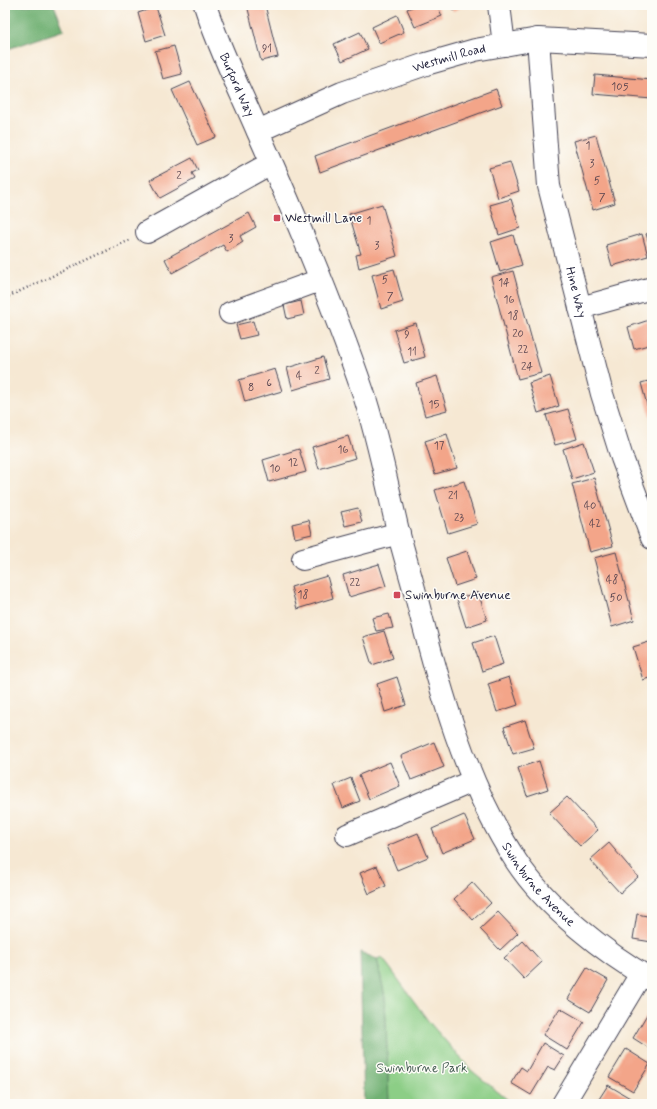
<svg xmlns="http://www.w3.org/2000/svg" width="657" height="1109" viewBox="0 0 657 1109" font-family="Mynerve,sans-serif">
  <rect width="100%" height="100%" fill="#fdfcf7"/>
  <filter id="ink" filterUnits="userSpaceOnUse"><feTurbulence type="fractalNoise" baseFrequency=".025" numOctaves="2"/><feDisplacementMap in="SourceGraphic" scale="8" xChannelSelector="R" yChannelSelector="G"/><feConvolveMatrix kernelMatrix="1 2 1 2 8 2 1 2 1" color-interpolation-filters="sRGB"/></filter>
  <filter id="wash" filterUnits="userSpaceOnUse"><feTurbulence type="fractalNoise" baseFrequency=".012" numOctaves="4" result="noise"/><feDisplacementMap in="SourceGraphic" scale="16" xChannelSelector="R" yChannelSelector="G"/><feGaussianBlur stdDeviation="0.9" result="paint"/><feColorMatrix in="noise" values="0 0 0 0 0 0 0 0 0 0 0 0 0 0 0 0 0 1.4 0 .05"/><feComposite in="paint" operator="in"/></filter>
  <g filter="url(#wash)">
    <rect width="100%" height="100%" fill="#f6e8d3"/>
    <path fill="#8cce86" stroke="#577860" d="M382,957L429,1022L471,1070L513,1104H389L385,997L377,959Z"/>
    <path fill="#71b173" stroke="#4a6a57" d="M5,5H54L64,30L5,50Z
      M360,952L377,959L385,997L389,1104H364Z"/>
    <g id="blocks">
      <path fill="#f3a589" d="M247,5H265L278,57L261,61Z
        M417,5H437L442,16L415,27L407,9Z
        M450,5H466L453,11Z
        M156,7L165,35L146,41L138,13Z
        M397,15L404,32L379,43L372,27Z
        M360,32L368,49L342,61L334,44Z
        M174,46L182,74L163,79L155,51Z
        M595,75L652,80V99L593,94Z
        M190,82L216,137L197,145L172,90Z
        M496,89L502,105L320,172L315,156Z
        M596,135L615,203L593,210L574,141Z
        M192,158L198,170L192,173L195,179L160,198L150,180Z
        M510,162L519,191L498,198L489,168Z
        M511,199L520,228L499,235L490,205Z
        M382,204L397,256L359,268L356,255L361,254L349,214Z
        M249,213L256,227L240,236L243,242L227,252L223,245L172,273L165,259Z
        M652,232V252L646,234Z
        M642,234L648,256L612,266L606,245Z
        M513,235L522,265L500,272L491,242Z
        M394,269L403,302L381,309L372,275Z
        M513,271L541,373L518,379L491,277Z
        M301,301L304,315L287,319L284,305Z
        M652,319V344L634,349L628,327Z
        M253,321L257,335L240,339L236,325Z
        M416,323L425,357L404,363L394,330Z
        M323,357L329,379L293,390L287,368Z
        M275,369L282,391L245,402L239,380Z
        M437,376L447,410L425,416L416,383Z
        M550,376L559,406L538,413L529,383Z
        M652,380V423L641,383Z
        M568,409L577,439L555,445L546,415Z
        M447,434L457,468L435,474L425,441Z
        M348,436L355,458L319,469L312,447Z
        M584,442L594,472L572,479L563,449Z
        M299,449L306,472L269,482L263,460Z
        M594,478L613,546L590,552L572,484Z
        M464,481L477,524L448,533L435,490Z
        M358,508L362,522L345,526L341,512Z
        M309,520L312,534L295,538L292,524Z
        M467,551L476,579L455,586L446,558Z
        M616,552L634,620L612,627L594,558Z
        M379,564L386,586L349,597L343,575Z
        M327,576L333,598L297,609L291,587Z
        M478,592L487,620L466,627L457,599Z
        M389,614L393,628L376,631L372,618Z
        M384,631L393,658L372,665L363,637Z
        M494,636L503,664L482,671L473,643Z
        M652,641V677L643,680L633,647Z
        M397,677L406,705L385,712L377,684Z
        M509,677L518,705L497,712L488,684Z
        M525,720L534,748L513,754L504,727Z
        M434,742L444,767L411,780L401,756Z
        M539,761L548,789L527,796L518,768Z
        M390,762L400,786L369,799L359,775Z
        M351,778L360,801L343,808L334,785Z
        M567,797L598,830L580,846L549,813Z
        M464,815L475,839L442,853L432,829Z
        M418,833L428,857L397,870L387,846Z
        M609,843L638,877L620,893L590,860Z
        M377,866L386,886L369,894L360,873Z
        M472,882L491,903L473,920L454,899Z
        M498,912L518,933L500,950L480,929Z
        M637,914L652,917V942L633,939Z
        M523,941L542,962L524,979L504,958Z
        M587,968L608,980L590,1012L568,999Z
        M652,1006V1050L633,1038Z
        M560,1008L584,1022L567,1050L543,1035Z
        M543,1043L564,1056L555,1070L548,1067L531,1095L511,1083L521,1067L527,1071Z
        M626,1049L650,1064L633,1091L609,1077Z
        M608,1085L630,1098L626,1104H599L601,1100L599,1099Z"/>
    </g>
  </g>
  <g filter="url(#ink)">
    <use href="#blocks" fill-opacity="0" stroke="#424052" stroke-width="1"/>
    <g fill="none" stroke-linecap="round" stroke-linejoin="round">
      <g stroke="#424052" stroke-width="24">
        <g id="minor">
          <path id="s1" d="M205,5C219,49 240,90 258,132C296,217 333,304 363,392C378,437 387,485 398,531C404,554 411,577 417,600C440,690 465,782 516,861C546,907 605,953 652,980"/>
          <path d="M499,5L504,45"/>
          <path id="s2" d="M538,39L549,186L602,394L622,458L652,538"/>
          <path id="s3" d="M258,131L342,93L426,64L475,50L538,39L652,45"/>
          <path d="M147,232L271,163"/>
          <path d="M580,308L652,288"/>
          <path d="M230,313L320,280"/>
          <path d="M303,559L399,533"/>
          <path d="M347,835L473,781"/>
          <path d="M563,1104L641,974"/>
        </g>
      </g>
      <path stroke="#424052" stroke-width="2.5" stroke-dasharray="1 3" stroke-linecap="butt" d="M5,298L130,240"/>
      <use href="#minor" stroke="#fff" stroke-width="22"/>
    </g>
  </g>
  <g fill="#d1495b" stroke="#fdfcf7" stroke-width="1.5">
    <rect x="273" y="214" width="8" height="8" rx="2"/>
    <rect x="393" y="591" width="8" height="8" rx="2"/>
  </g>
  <g text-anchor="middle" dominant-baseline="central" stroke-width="3" stroke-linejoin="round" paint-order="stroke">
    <g font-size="11" fill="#56434e">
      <text x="267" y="49">91</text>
      <text x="620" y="87">105</text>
      <text x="588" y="146">1</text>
      <text x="592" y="164">3</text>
      <text x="179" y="176">2</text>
      <text x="597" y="181">5</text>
      <text x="602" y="198">7</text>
      <text x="369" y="221">1</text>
      <text x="231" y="239">3</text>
      <text x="377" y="246">3</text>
      <text x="385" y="280">5</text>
      <text x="504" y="283">14</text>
      <text x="390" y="297">7</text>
      <text x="509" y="300">16</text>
      <text x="513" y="316">18</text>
      <text x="518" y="334">20</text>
      <text x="407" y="335">9</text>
      <text x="523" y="350">22</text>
      <text x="412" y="352">11</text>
      <text x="527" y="367">24</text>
      <text x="317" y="371">2</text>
      <text x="299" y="376">4</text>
      <text x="269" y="383">6</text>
      <text x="251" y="388">8</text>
      <text x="434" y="405">15</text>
      <text x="439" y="446">17</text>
      <text x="343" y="450">16</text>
      <text x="293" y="463">12</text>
      <text x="275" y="469">10</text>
      <text x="453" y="496">21</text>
      <text x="590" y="506">40</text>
      <text x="459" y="518">23</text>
      <text x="595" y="524">42</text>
      <text x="612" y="580">48</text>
      <text x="355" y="583">22</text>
      <text x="303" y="595">18</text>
      <text x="616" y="598">50</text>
    </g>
    <g font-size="13" fill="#22223b" stroke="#fdfcf7">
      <text stroke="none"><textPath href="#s3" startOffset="205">Westmill Road</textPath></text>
      <text stroke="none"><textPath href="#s1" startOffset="86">Burford Way</textPath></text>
      <text stroke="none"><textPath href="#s2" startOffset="257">Hine Way</textPath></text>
      <text stroke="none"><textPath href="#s1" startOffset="946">Swinburne Avenue</textPath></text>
    </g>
    <g font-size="13" fill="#22223b" stroke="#fdfcf7" text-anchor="start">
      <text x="285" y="218">Westmill Lane</text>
      <text x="405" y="595">Swinburne Avenue</text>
    </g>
    <g font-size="13" fill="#475e55" stroke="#fdfcf7">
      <text x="422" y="1068">Swinburne Park</text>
    </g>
  </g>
  <rect width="657" height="1109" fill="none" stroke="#fdfcf7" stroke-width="20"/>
</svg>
